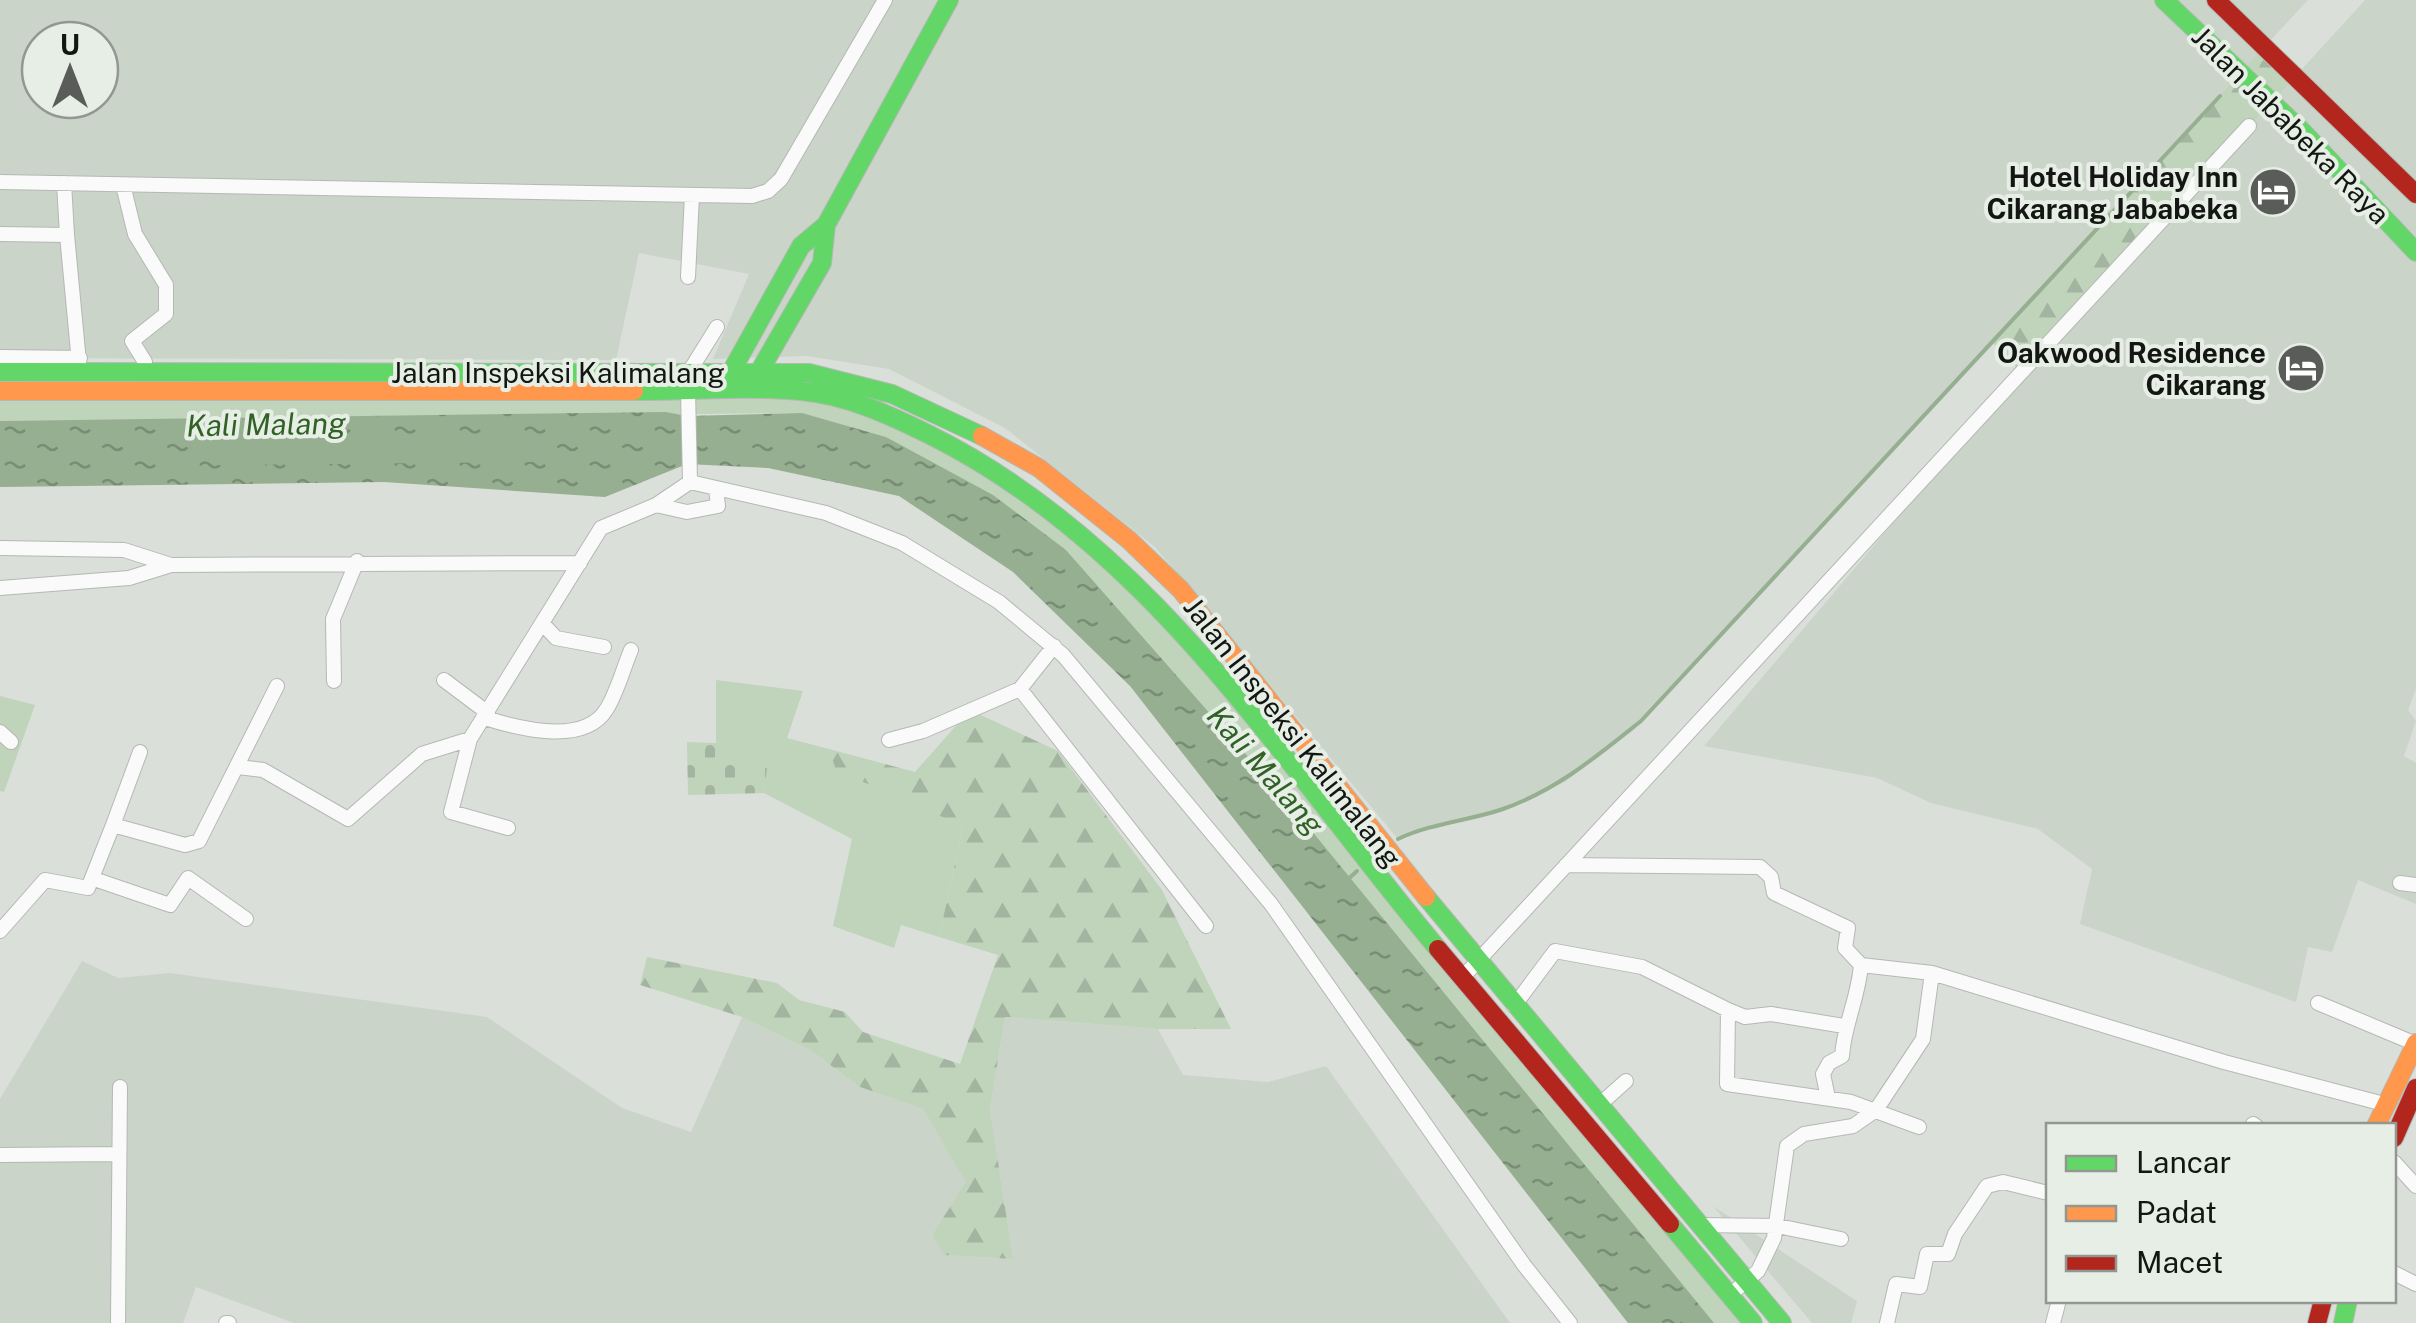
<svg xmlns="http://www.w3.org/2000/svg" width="2416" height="1323" viewBox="0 0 2416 1323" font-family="'Public Sans',sans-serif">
  <defs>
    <pattern id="forest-firs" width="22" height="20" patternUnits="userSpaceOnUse" patternTransform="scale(2.5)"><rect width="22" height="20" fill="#bfd4bb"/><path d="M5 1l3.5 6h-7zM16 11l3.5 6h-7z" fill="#a3b5a0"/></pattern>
    <pattern id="cemetery-stones" width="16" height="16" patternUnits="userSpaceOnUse" patternTransform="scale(2.5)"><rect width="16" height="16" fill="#bfd4bb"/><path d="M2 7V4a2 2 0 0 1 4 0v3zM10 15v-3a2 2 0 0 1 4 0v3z" fill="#a3b5a0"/></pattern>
    <pattern id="water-ripples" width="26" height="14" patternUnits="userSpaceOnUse" patternTransform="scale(2.5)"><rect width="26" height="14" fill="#95af90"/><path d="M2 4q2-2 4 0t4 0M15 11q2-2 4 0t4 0" fill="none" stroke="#788d74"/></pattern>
  </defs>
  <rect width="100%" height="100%" fill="#dadfda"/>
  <path fill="#cad4c9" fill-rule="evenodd" d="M0,0H2308L2268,43L2302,69L2365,0H2416V689L2408,710L2416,721L2404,756L2416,763V904L2358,880L2332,952L2308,947L2296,1002L2080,924L2092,869L2038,829L1931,803L1877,778L1704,746L2021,372L1994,343L1641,721L1565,782L1501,810L1421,829L1398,839L1155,547L1005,428L889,369L807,356L713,359L749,274L639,253L616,360L0,358ZM40,40H100V100H40Z
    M82,961L118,978L170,973L487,1017L622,1108L691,1132L742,1017L810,1050L860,1087L923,1109L967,1182L932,1235L945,1255L1013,1259L990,1109L1005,1017L1158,1029L1183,1075L1268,1082L1326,1066L1510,1323H294L196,1287L183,1323H0V1099Z
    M1713,1206L1857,1301L1851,1323H1812Z"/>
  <path fill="#bfd4bb" d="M802,391L944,441L1121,570L1753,1323H1712L1326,849L1066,550L886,437L801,413L0,421V392Z
    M716,680L803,691L787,738L829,749L837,770L963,826L939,937L901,925L894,948L833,926L852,839L764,793L766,768L716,743Z
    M0,696L35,705L4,792L0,791Z"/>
  <path fill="url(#forest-firs)" d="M2268,43L2302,69L2022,372L1993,343Z
    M970,710L1058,751L1162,890L1231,1029H1158L1005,1017L990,1109L1013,1259L944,1255L932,1235L966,1182L923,1109L860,1087L810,1050L742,1017L640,985L647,957L777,983L799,1000L845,1012L863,1032L960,1064L998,955L939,937L963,826L836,770L829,749L915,772Z"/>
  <path fill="url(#cemetery-stones)" d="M687,742L716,743L767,768L764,793L688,795Z"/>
  <path fill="url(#water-ripples)" d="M665,412L688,416L802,413L886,437L993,495L1066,550L1293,808L1714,1323H1628L1130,686L1013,572L899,496L768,468L687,464L605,497L384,482L0,487V421Z"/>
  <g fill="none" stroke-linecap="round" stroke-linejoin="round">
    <path stroke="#95af90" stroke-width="4" d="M1398,839C1432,823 1468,821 1503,809C1557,790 1597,756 1641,721L2220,96
      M1346,881L1357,871"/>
    <path stroke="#95af90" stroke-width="22" d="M217,454L533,451"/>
    <g stroke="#b5b8b5" stroke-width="16">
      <path id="street" d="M0,182L752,196L768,191L781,179L885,0
        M64,183L67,235
        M123,185L135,234L166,285V314L132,341L145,362L144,372
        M0,234L67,235L80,373
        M688,277L692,195
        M0,357L80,358
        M689,372L717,327
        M688,391L690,482
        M656,505L687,512L718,506L716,488
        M0,548L124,550L171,565
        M0,588L129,578L171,565L580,563
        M543,624L556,638L604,647
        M444,680L488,713
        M334,681L333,619L357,561
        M1020,689L1054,646
        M485,718C517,728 583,746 606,710C617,693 623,669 631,650
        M0,732L11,742
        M889,740L923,731L1020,689L1206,926
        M238,767L263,770L348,819L422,754L470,739
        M113,825L140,752
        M508,828L451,812L470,739L601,528L656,505L690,482L826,513L902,543L999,602L1063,655L1271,904L1524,1265L1570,1323
        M1566,865L1760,867L1771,877L1774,893L1848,928L1845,948L1861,965L1932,973L2224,1062L2384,1104
        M94,879L170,905L188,878L246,919
        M2400,883L2416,885
        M0,931L45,880L88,888L113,825L185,845L199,841L277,686
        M1463,977L2249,126
        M2318,1003L2416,1044
        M1514,1006L1555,951L1642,967L1728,1010L1727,1084L1851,1102L1919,1127
        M1728,1010L1745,1017L1771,1014L1844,1026
        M1828,1098L1823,1074L1829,1063L1842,1056C1844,1024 1858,1000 1861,965
        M1598,1106L1626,1081
        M2253,1124L2256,1126
        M0,1155L119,1154
        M2394,1162L2416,1186
        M1699,1225L1778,1226L1841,1239
        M2394,1273L2416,1284
        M1730,1295L1758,1271L1774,1238L1787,1146L1804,1134L1853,1126L1876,1110L1923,1039L1932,973
        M118,1323L120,1087
        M226,1323H229
        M1887,1323L1896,1284L1920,1287L1927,1254H1948L1955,1234L1987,1186L2003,1182L2048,1193
        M2053,1323L2059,1300"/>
    </g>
    <g stroke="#b5b8b5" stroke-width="20">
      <path id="fast" d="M2164,0L2303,132L2416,252
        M0,372L809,373L892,394L982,436
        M726,381L801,246L826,225L949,0
        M759,382V372L822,263L826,225
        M634,391C689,391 747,386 801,391C846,395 890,415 930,435C1154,547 1282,763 1438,949
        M1426,897L1782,1323
        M1670,1224L1753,1323
        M2343,1323L2348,1300"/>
    </g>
    <g stroke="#b5b8b5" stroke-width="20">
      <path id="slow" d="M0,391H634
        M982,436L1039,468L1129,540L1181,590L1426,897
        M2376,1126L2416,1043"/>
    </g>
    <g stroke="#b5b8b5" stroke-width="20">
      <path id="jam" d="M2216,0L2416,194
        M1438,949L1670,1224
        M2394,1138L2416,1088
        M2317,1323L2323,1300"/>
    </g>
    <use href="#street" stroke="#f9faf9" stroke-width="14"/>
    <use href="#fast" stroke="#63d668" stroke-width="18"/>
    <use href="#slow" stroke="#ff974d" stroke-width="18"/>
    <use href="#jam" stroke="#b3261e" stroke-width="18"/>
  </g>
  <defs>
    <g id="hotel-disc" transform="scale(2.5)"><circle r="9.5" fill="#595c58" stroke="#e6eee5"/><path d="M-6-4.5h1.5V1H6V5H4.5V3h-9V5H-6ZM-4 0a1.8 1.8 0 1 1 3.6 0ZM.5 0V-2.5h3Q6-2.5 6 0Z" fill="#fff"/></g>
  </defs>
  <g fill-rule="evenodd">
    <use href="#hotel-disc" x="2273" y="192"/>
    <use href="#hotel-disc" x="2301" y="368"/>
  </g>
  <g text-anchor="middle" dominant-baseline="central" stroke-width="8" stroke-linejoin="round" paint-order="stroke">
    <g font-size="28" fill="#131612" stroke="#e6eee5">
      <text transform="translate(2291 125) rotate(45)">Jalan Jababeka Raya</text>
      <text x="558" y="372">Jalan Inspeksi Kalimalang</text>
      <text transform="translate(1293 732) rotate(52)">Jalan Inspeksi Kalimalang</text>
    </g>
    <g font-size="28" font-weight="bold" fill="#131612" stroke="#e6eee5" text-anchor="end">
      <text x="2238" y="176">Hotel Holiday Inn<tspan x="2238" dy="32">Cikarang Jababeka</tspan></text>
      <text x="2266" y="352">Oakwood Residence<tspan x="2266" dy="32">Cikarang</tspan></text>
    </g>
    <g font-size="30" font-style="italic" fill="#316127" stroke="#e6eee5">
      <text transform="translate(266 424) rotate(-1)">Kali Malang</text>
      <text transform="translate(1266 770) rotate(49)">Kali Malang</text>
    </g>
  </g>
  <rect x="2046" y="1123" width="350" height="180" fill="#e6eee5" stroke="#929891" stroke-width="2.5"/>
  <rect x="2066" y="1156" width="50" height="15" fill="#63d668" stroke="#929891" stroke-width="2.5"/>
  <text x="2136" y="1173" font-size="30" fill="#131612">Lancar</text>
  <rect x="2066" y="1206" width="50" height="15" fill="#ff974d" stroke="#929891" stroke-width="2.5"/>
  <text x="2136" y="1223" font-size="30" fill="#131612">Padat</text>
  <rect x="2066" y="1256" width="50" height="15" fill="#b3261e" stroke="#929891" stroke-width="2.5"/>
  <text x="2136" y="1273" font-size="30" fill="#131612">Macet</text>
  <g transform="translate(70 70)"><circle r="48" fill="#e6eee5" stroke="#929891" stroke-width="2.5"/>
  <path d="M0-8L18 38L0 25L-18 38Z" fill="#595c58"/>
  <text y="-15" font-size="28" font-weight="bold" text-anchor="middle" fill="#131612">U</text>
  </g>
</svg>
